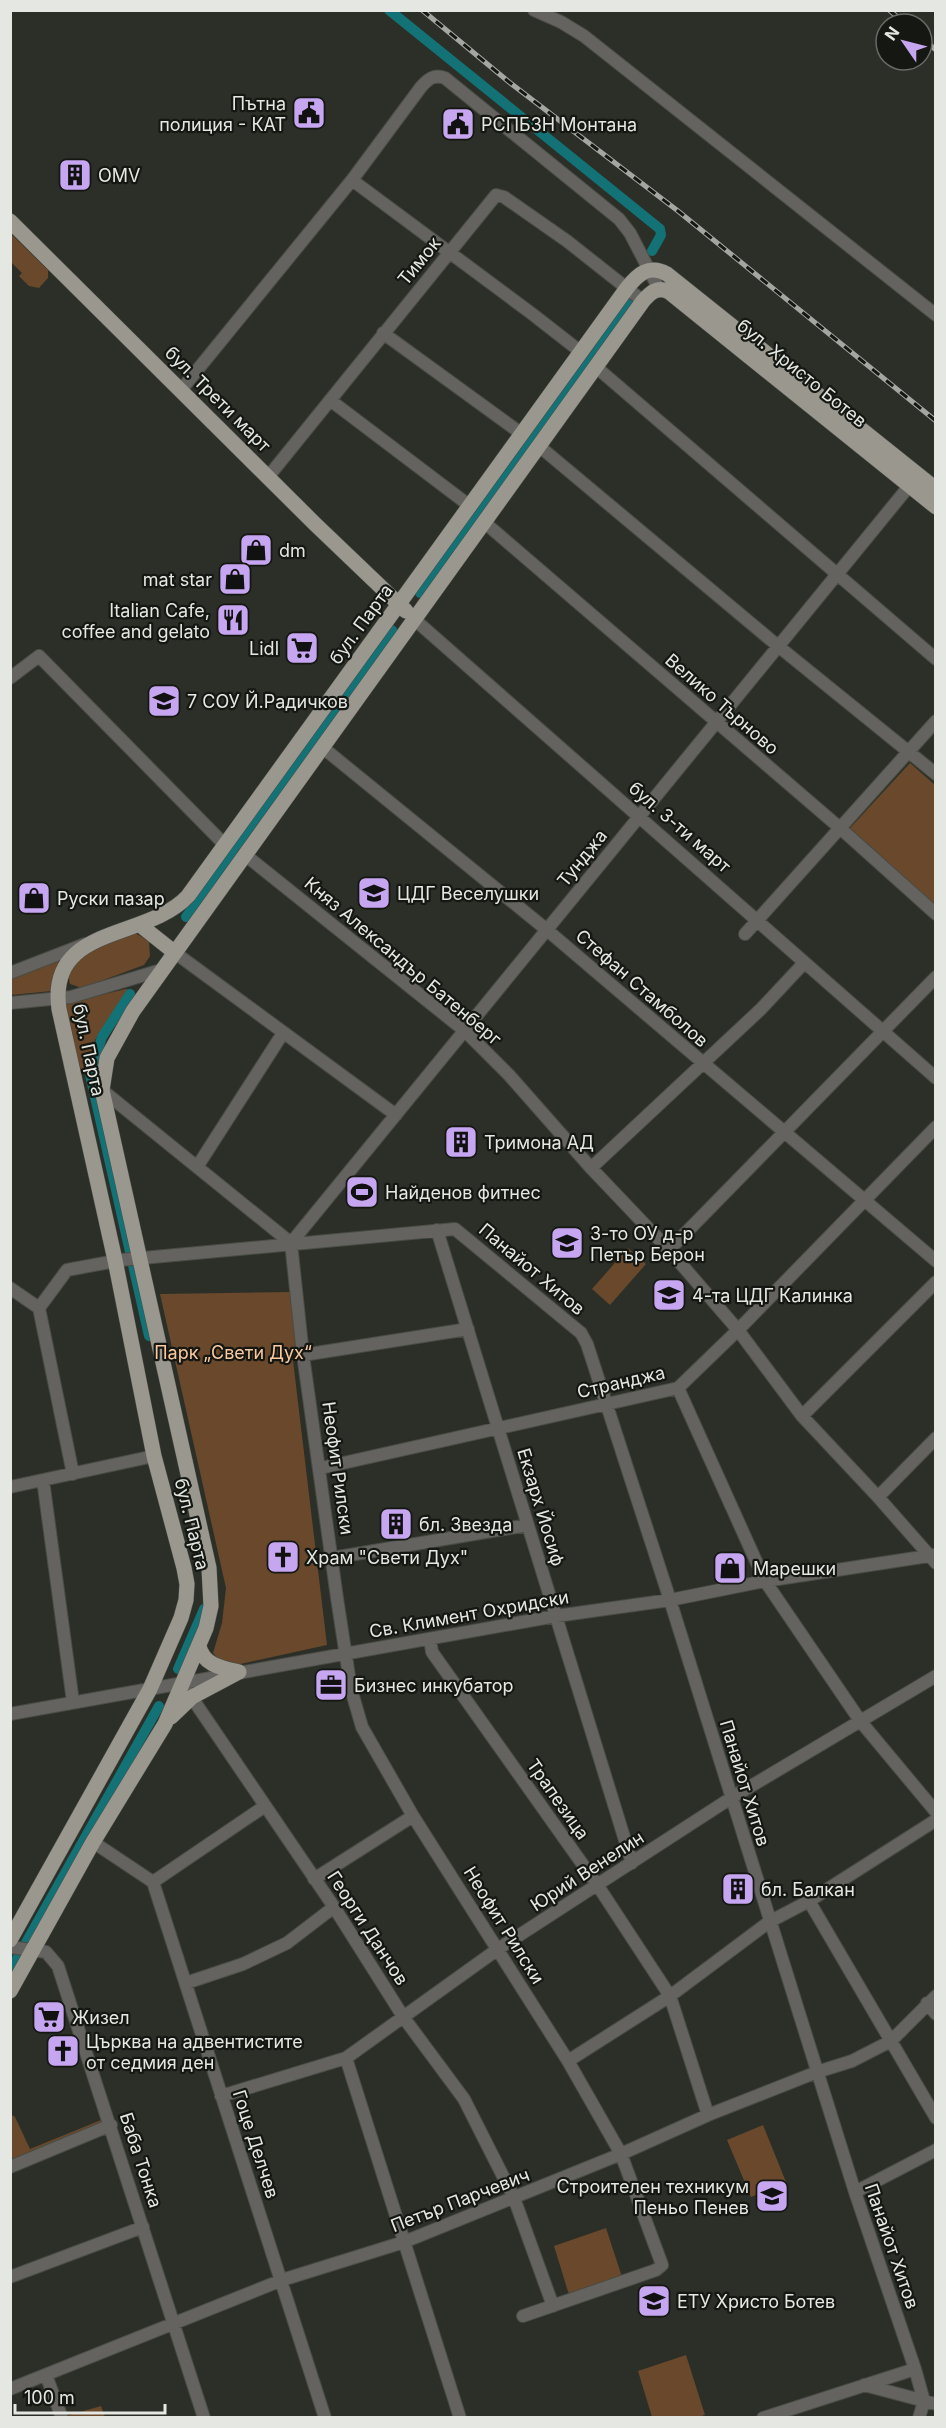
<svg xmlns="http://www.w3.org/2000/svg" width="946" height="2428" viewBox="0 0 946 2428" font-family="Inter,sans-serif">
  <rect width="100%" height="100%" fill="#2b2f27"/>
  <path fill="#69482b" d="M10,233L48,270V278L39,288L29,286L19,276L22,273L11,262Z
    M910,763L935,785V905L850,828Z
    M135,933L149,941L150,956L144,965L82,988L70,984C65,972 83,952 94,947C107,941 122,938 135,933Z
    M59,961L52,991L11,995V979Z
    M126,989L129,990L95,1040L87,1070L81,1071L63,1004Z
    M628,1248L646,1264L610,1305L592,1289Z
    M291,1292L297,1344L292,1352L327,1645L236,1665L220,1661L213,1653L222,1623L226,1588L160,1294Z
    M10,2114L15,2117L30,2149L106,2118L107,2122L11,2160Z
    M763,2125L786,2182L751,2197L727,2140Z
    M606,2228L623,2280L570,2298L554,2246Z
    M686,2355L705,2415L698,2417H652L638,2371Z
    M101,2406L105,2417L63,2418L66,2416Z"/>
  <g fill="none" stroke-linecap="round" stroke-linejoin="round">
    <path stroke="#127276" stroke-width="10" d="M389,10L660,229L661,235L652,251
      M420,593L629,304
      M186,917L392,630
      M130,994L102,1037L90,1075L149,1336
      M178,1669L204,1609
      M10,1971L159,1706"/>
    <g stroke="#494c45" stroke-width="14">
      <path id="minor" d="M534,10L561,22L584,36L936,315
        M352,180L531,313L581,352
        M383,333L522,434
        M596,367L936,659
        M181,390L352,180L421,87C428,79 434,74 445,78L619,219L630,233L659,289
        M330,400L470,506
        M539,446L778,646L936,774
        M268,477L496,195L504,197L567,241L643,301
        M484,522L840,828L936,914
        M414,619L936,1078
        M10,678L39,656L225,845
        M322,747L547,930L936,1261
        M244,854L465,1031L509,1075L591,1168L669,1250L738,1330L802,1416L878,1497L936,1563
        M745,934L936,721
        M174,952L396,1115
        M10,973L85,944
        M10,1003L71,997L161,970
        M102,1090L291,1243L303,1355L337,1598L351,1689L362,1727L413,1816L568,2061L621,2154L661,2262L662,2265L656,2270L523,2316
        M197,1167L283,1033
        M591,1168L761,1009L804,963
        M437,1230L632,1863
        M291,1243L910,485
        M669,1250L936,977
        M10,1288L39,1308
        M303,1355L468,1329
        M678,1388L765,1581L861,1722L936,1812
        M802,1416L936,1282
        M321,1468L678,1388L738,1330L936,1127
        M73,1474L39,1308L67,1270L121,1260L455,1229L581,1333L587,1344L670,1600L855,2192L915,2369L924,2401L919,2418
        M43,1480L73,1702
        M10,1487L154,1456
        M878,1497L936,1438
        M332,1558L528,1525
        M430,1639L432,1652L598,1886L670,1996L708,2115
        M188,1692L334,1907L404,2018L464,2099L514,2198L553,2306
        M10,1714L556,1616L670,1600L765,1581L935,1555
        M93,1842L153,1882L325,2418
        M314,1879L413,1816
        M153,1882L265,1806
        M809,1901L936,2118
        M10,1947L46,1952L58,1966L204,2418
        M186,1983L243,1964L287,1943L334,1907
        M927,2003L936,2014
        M346,2058L460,2418
        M568,2061L670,1996L769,1922L809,1901L936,1820
        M221,2096L346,2058L498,1949L731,1798L936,1676
        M10,2167L111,2125
        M855,2192L936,2150
        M10,2277L143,2227
        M46,2375L62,2418
        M864,2385L936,2404
        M10,2389L282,2280L404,2242L621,2154L708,2115L817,2072L852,2061L891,2041L936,1996
        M763,2418L915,2369"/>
    </g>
    <g stroke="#494c45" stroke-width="16">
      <path id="major" d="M10,221L315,524L406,611
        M140,925L174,952
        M199,1646C203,1665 222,1668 239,1672
        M171,1717L192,1697L239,1672
        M10,1940L150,1689L181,1618L186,1600L187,1584L184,1568L154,1456L115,1260L59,1009C47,924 146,941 188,896L627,288C638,274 649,264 667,274L936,489
        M10,1991L93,1842L165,1724L206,1628L211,1606L209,1568L102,1090L107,1058L133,1011L643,301C651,292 658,286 669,292L936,507"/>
    </g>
    <use href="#minor" stroke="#64635f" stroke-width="12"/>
    <use href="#major" stroke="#99978e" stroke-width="15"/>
    <g stroke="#a4a7a1" stroke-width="5">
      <path id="rail" d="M422,10L509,82L678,211L936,421
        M889,10L906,24
        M922,38L936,50"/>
    </g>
    <use href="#rail" stroke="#151713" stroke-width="3" stroke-dasharray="9" stroke-linecap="butt"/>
  </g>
  <defs>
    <g id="civic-square" transform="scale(1.725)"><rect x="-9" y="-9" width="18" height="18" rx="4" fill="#c6a6f0" stroke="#151713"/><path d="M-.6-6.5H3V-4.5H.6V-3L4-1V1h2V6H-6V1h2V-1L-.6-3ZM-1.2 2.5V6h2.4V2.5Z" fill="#111"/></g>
    <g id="building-square" transform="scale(1.725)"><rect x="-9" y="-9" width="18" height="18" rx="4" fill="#c6a6f0" stroke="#151713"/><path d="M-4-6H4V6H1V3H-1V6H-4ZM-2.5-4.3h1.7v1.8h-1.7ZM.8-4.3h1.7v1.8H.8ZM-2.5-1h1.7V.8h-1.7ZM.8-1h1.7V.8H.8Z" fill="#111"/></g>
    <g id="shop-square" transform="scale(1.725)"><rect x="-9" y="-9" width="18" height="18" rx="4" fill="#c6a6f0" stroke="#151713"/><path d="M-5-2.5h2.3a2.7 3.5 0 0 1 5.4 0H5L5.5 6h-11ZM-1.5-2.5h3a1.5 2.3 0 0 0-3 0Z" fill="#111"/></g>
    <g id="restaurant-square" transform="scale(1.725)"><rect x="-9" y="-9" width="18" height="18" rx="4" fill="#c6a6f0" stroke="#151713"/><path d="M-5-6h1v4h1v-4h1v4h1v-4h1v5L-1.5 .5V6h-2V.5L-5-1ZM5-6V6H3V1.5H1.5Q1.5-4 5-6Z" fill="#111"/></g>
    <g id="supermarket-square" transform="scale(1.725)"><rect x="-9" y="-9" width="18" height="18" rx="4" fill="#c6a6f0" stroke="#151713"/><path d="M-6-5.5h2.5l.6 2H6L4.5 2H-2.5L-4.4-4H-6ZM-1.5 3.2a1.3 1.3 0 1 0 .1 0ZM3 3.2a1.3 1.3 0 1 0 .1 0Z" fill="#111"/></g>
    <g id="school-square" transform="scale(1.725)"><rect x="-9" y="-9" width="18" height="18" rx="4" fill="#c6a6f0" stroke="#151713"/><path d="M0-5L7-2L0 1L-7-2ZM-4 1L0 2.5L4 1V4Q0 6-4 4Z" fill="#111"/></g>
    <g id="stadium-square" transform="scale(1.725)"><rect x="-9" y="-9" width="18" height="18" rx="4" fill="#c6a6f0" stroke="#151713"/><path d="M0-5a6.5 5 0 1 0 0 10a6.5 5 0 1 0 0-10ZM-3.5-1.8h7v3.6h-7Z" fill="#111"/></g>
    <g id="church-square" transform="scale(1.725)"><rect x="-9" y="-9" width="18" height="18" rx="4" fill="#c6a6f0" stroke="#151713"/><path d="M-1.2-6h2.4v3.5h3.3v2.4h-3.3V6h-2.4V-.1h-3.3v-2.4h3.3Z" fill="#111"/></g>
    <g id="office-square" transform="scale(1.725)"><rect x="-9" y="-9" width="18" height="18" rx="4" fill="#c6a6f0" stroke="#151713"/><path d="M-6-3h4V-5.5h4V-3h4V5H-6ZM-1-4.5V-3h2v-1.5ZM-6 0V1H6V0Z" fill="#111"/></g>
  </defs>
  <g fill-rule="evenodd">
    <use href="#civic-square" x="309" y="113"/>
    <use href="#civic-square" x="458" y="124"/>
    <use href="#building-square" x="75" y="175"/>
    <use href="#shop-square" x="256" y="550"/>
    <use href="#shop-square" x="235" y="579"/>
    <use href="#restaurant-square" x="233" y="620"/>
    <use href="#supermarket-square" x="302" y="648"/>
    <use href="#school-square" x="164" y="701"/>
    <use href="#school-square" x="374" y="893"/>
    <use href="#shop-square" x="34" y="898"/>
    <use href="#building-square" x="461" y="1142"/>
    <use href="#stadium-square" x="362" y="1192"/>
    <use href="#school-square" x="567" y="1243"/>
    <use href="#school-square" x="669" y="1295"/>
    <use href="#building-square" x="396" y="1524"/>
    <use href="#church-square" x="283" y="1557"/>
    <use href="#shop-square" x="730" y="1568"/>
    <use href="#office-square" x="331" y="1685"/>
    <use href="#building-square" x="738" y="1889"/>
    <use href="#supermarket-square" x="49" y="2017"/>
    <use href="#church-square" x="63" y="2051"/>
    <use href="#school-square" x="772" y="2196"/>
    <use href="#school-square" x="654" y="2301"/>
  </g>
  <g text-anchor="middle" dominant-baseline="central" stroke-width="4.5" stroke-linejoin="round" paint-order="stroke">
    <g font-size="18" fill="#e5e7e2" stroke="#151713" text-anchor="start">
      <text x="286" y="103" text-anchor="end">Пътна<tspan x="286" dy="21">полиция - КАТ</tspan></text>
      <text x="481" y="124">РСПБЗН Монтана</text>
      <text x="98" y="175">OMV</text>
      <text x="279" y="550">dm</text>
      <text x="212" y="579" text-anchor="end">mat star</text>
      <text x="210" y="610" text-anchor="end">Italian Cafe,<tspan x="210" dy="21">coffee and gelato</tspan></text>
      <text x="279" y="648" text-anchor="end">Lidl</text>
      <text x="187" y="701">7 СОУ Й.Радичков</text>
      <text x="397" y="893">ЦДГ Веселушки</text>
      <text x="57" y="898">Руски пазар</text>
      <text x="484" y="1142">Тримона АД</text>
      <text x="385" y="1192">Найденов фитнес</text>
      <text x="590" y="1233">3-то ОУ д-р<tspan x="590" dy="21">Петър Берон</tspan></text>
      <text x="692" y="1295">4-та ЦДГ Калинка</text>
      <text x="419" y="1524">бл. Звезда</text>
      <text x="306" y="1557">Храм "Свети Дух"</text>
      <text x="753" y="1568">Марешки</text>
      <text x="354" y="1685">Бизнес инкубатор</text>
      <text x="761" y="1889">бл. Балкан</text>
      <text x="72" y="2017">Жизел</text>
      <text x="86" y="2041">Църква на адвентистите<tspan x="86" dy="21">от седмия ден</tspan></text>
      <text x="749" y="2186" text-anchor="end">Строителен техникум<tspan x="749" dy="21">Пеньо Пенев</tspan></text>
      <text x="677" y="2301">ЕТУ Христо Ботев</text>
    </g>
    <g font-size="18" fill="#e5e7e2" stroke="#151713">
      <text transform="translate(419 261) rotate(-51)">Тимок</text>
      <text transform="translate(802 373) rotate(39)">бул. Христо Ботев</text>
      <text transform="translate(218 399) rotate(45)">бул. Трети март</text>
      <text transform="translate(361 624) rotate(-54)">бул. Парта</text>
      <text transform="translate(722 704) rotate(41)">Велико Търново</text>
      <text transform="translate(680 827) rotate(41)">бул. 3-ти март</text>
      <text transform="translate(582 858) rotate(-51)">Тунджа</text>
      <text transform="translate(403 961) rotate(40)">Княз Александър Батенберг</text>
      <text transform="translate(642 988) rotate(41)">Стефан Стамболов</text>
      <text transform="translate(89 1050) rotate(78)">бул. Парта</text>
      <text transform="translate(532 1269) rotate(40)">Панайот Хитов</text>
      <text transform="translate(621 1382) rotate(-13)">Странджа</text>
      <text transform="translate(338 1468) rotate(82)">Неофит Рилски</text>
      <text transform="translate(541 1507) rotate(73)">Екзарх Йосиф</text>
      <text transform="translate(192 1524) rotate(76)">бул. Парта</text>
      <text transform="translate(469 1614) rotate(-10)">Св. Климент Охридски</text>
      <text transform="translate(745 1783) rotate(73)">Панайот Хитов</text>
      <text transform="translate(558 1799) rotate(55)">Трапезица</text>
      <text transform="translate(587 1871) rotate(-33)">Юрий Венелин</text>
      <text transform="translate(504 1925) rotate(58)">Неофит Рилски</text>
      <text transform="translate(368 1928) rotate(57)">Георги Данчов</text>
      <text transform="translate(256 2144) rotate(72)">Гоце Делчев</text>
      <text transform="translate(141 2160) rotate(72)">Баба Тонка</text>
      <text transform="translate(460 2200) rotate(-21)">Петър Парчевич</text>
      <text transform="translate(892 2246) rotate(71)">Панайот Хитов</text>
    </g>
    <g font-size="18" fill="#fac99f" stroke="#151713">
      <text x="233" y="1352">Парк „Свети Дух“</text>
    </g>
  </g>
  <rect width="946" height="2428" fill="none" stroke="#e5e7e2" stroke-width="24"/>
  <g transform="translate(904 42) rotate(305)"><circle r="28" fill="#151713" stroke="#686a66" stroke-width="1.5"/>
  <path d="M0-4.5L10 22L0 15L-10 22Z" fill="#c6a6f0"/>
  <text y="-9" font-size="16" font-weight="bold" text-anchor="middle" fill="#e5e7e2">N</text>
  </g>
  <path d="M15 2404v9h150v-9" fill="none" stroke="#e5e7e2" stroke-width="3"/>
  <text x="24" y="2404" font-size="18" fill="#e5e7e2" stroke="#151713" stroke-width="4.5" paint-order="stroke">100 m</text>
</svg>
